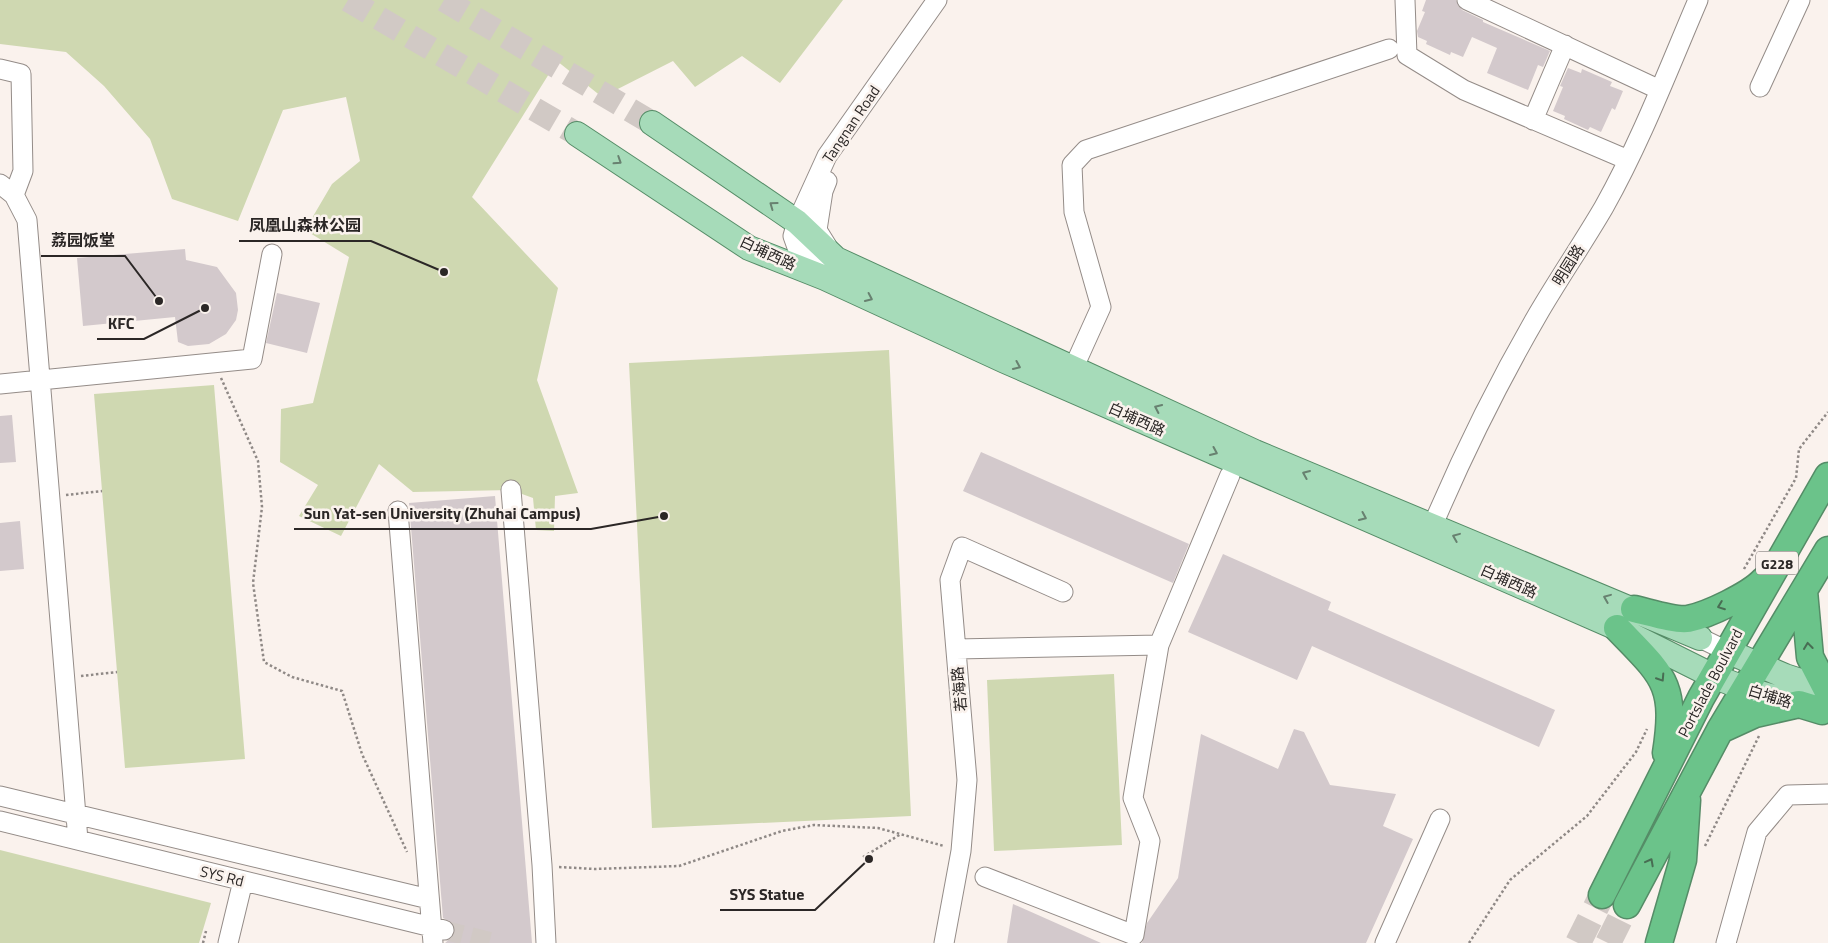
<svg xmlns="http://www.w3.org/2000/svg" width="1828" height="943" viewBox="0 0 1828 943" font-family="'Titillium Web','Noto Sans SC',sans-serif">
  <rect width="100%" height="100%" fill="#faf2ed"/>
  <path fill="#cfd8b1" d="M0,0H843L780,83L742,56L695,87L673,61L602,97L557,61L472,197L558,288L537,380L578,493L555,496L554,531L536,530L533,498L511,490L413,492L379,464L341,536L299,516L318,485L280,462L281,409L313,403L349,257L305,230L332,184L360,161L346,97L283,110L238,221L172,199L150,139L104,86L66,52L0,44Z
    M889,350L911,816L652,828L629,363Z
    M214,385L245,759L125,768L94,394Z
    M1114,674L1122,845L994,851L987,680Z
    M0,850L211,903L199,943H0Z"/>
  <path fill="#d3c9cc" d="M1426,0H1456L1462,10L1483,20V22L1550,51L1543,67L1538,65L1528,90L1487,73L1497,48L1472,37L1463,57L1451,52L1450,55L1426,44L1427,41L1418,37L1417,31L1425,12L1422,11Z
    M1568,68L1581,73L1582,69L1612,82L1610,86L1623,91L1615,110L1612,108L1601,132L1590,127L1588,130L1564,119L1565,116L1553,111L1563,87L1560,86Z
    M185,249L186,260L217,267L236,293L238,310L236,320L226,334L209,344L188,346L178,342L175,317L83,326L77,258Z
    M277,293L320,303L307,353L266,343Z
    M12,415L16,462L0,463V416Z
    M981,452L1189,544L1173,583L963,491Z
    M495,496L532,943H445L452,937L455,927L451,922L443,918L409,503Z
    M20,521L24,569L0,571V523Z
    M1223,554L1331,602L1328,610L1555,710L1539,747L1312,646L1297,680L1188,632Z
    M1294,729L1304,732L1330,785L1396,794L1383,826L1413,839L1366,943H1142L1147,923L1178,878L1201,734L1278,769Z
    M1013,904L1101,943H1007Z"/>
  <g fill="none" stroke-linecap="round" stroke-linejoin="round">
    <path stroke="#d1c9c5" stroke-width="19" stroke-dasharray="19 9" stroke-linecap="butt" d="M444,930L496,943"/>
    <path stroke="#d1c9c5" stroke-width="24" stroke-dasharray="24 12" stroke-linecap="butt" d="M348,0L577,134
      M444,0L652,123"/>
    <path stroke="#d1c9c5" stroke-width="26" stroke-dasharray="26 13" stroke-linecap="butt" d="M1578,943L1602,895
      M1608,943L1627,905"/>
    <g stroke="#948c88" stroke-width="21">
      <path id="minor" d="M1405,0L1407,55L1464,90L1628,160
        M1467,0L1660,90
        M0,69L21,74L23,171L14,195
        M1760,87L1800,0
        M1533,120L1565,45
        M0,184L14,195L27,220L78,840
        M827,246L817,230L823,191L827,181
        M823,275L798,250L793,236L797,222L827,156L937,0
        M1073,369L1101,307L1074,212L1072,165L1086,150L1389,49
        M0,384L252,359L272,254
        M511,490L542,865L546,943
        M398,511L433,943
        M1432,527C1463,454 1498,383 1538,314C1559,278 1583,243 1604,207C1641,141 1668,70 1698,0
        M1700,638L1727,651
        M956,649L1159,645L1230,475
        M0,796L429,899
        M0,821L444,930
        M985,877L1134,935L1150,841L1133,798L1159,645
        M228,943L243,881
        M944,943L961,851L967,780L950,580L962,547L1063,592
        M1385,943L1440,819
        M1726,943L1757,832L1788,795L1828,794"/>
    </g>
    <g stroke="#558c67" stroke-width="26">
      <path id="major" d="M652,123L797,222L836,259L1255,452L1700,638
        M577,134L749,248L825,278L1005,361L1617,628L1713,676L1746,689L1802,705
        M1727,651L1785,676L1828,690"/>
    </g>
    <g stroke="#558c67" stroke-width="29">
      <path id="highway" d="M1804,591L1810,657L1827,690
        M1634,609C1648,612 1676,621 1688,619C1708,615 1750,595 1764,580
        M1617,628C1663,676 1677,683 1666,753
        M1720,730L1755,714L1799,704L1822,711
        M1602,895L1701,698L1828,476
        M1627,905L1720,730L1828,550
        M1659,943L1683,860L1687,800"/>
    </g>
    <path stroke="#8f8986" stroke-width="2.5" stroke-dasharray="2.5 2.5" stroke-linecap="butt" d="M221,378L258,461L262,507L253,583L264,662L292,677L342,691L362,754L407,852
      M66,495L102,491
      M1744,569L1796,478L1799,449L1828,412
      M81,676L117,672
      M1705,846L1760,734
      M863,857L901,834
      M559,867L595,869L679,866L782,831L814,825L878,828L944,846
      M203,943L206,931
      M1469,943L1510,880L1587,816L1636,752L1647,729"/>
    <use href="#minor" stroke="#fff" stroke-width="19"/>
    <use href="#major" stroke="#a6dbb9" stroke-width="24"/>
    <use href="#highway" stroke="#6bc38a" stroke-width="26"/>
  </g>
  <defs><path id="oneway-chevron" d="M-2-3.5L2.5 0L-2 3.5" fill="none" stroke-width="1.6" stroke-linecap="round" stroke-linejoin="round" transform="scale(1.25)"/></defs>
  <g stroke="#688170">
    <use href="#oneway-chevron" transform="translate(618 161) rotate(33)"/>
    <use href="#oneway-chevron" transform="translate(773 205) rotate(-144)"/>
    <use href="#oneway-chevron" transform="translate(869 298) rotate(25)"/>
    <use href="#oneway-chevron" transform="translate(1017 366) rotate(24)"/>
    <use href="#oneway-chevron" transform="translate(1158 408) rotate(-155)"/>
    <use href="#oneway-chevron" transform="translate(1214 452) rotate(24)"/>
    <use href="#oneway-chevron" transform="translate(1306 474) rotate(-157)"/>
    <use href="#oneway-chevron" transform="translate(1363 517) rotate(24)"/>
    <use href="#oneway-chevron" transform="translate(1456 537) rotate(-158)"/>
    <use href="#oneway-chevron" transform="translate(1607 598) rotate(-158)"/>
  </g>
  <g stroke="#486d53">
    <use href="#oneway-chevron" transform="translate(1721 606) rotate(159)"/>
    <use href="#oneway-chevron" transform="translate(1808 646) rotate(-97)"/>
    <use href="#oneway-chevron" transform="translate(1661 678) rotate(57)"/>
    <use href="#oneway-chevron" transform="translate(1650 862) rotate(-62)"/>
  </g>
  <g text-anchor="middle" dominant-baseline="central" stroke-width="5" stroke-linejoin="round" paint-order="stroke">
    <rect fill="#faf2ed" stroke="#696462" stroke-width="1" x="1756" y="551.5" width="42" height="23" rx="4"/>
    <g font-size="14" font-weight="bold" fill="#2b2726">
      <text x="1777" y="563">G228</text>
    </g>
    <g font-size="15" fill="#2b2726" stroke="#faf2ed">
      <text transform="translate(851 124) rotate(-56)">Tangnan Road</text>
      <text transform="translate(768 253) rotate(25)">白埔西路</text>
      <text transform="translate(1568 265) rotate(-58)">明园路</text>
      <text transform="translate(1137 419) rotate(24)">白埔西路</text>
      <text transform="translate(1509 581) rotate(24)">白埔西路</text>
      <text transform="translate(1710 683) rotate(-62)">Portslade Boulvard</text>
      <text transform="translate(959 689) rotate(-95)">若海路</text>
      <text transform="translate(1770 696) rotate(17)">白埔路</text>
      <text transform="translate(222 876) rotate(14)">SYS Rd</text>
    </g>
  </g>
  <path fill="none" stroke="#2b2726" stroke-width="2" d="M444 272L371 241H239M159 301L125 256H41M205 308L144 339H97M664 516L591 529H294M869 859L815 910H720"/>
  <g fill="#2b2726" stroke="#faf2ed" stroke-width="2">
    <circle cx="444" cy="272" r="5"/>
    <circle cx="159" cy="301" r="5"/>
    <circle cx="205" cy="308" r="5"/>
    <circle cx="664" cy="516" r="5"/>
    <circle cx="869" cy="859" r="5"/>
  </g>
  <g font-size="16" text-anchor="middle" font-weight="bold" fill="#2b2726" stroke="#faf2ed" stroke-width="5" stroke-linejoin="round" paint-order="stroke">
    <text x="305" y="231">凤凰山森林公园</text>
    <text x="83" y="246">荔园饭堂</text>
    <text x="121" y="329">KFC</text>
    <text x="442" y="519">Sun Yat-sen University (Zhuhai Campus)</text>
    <text x="767" y="900">SYS Statue</text>
  </g>
</svg>
